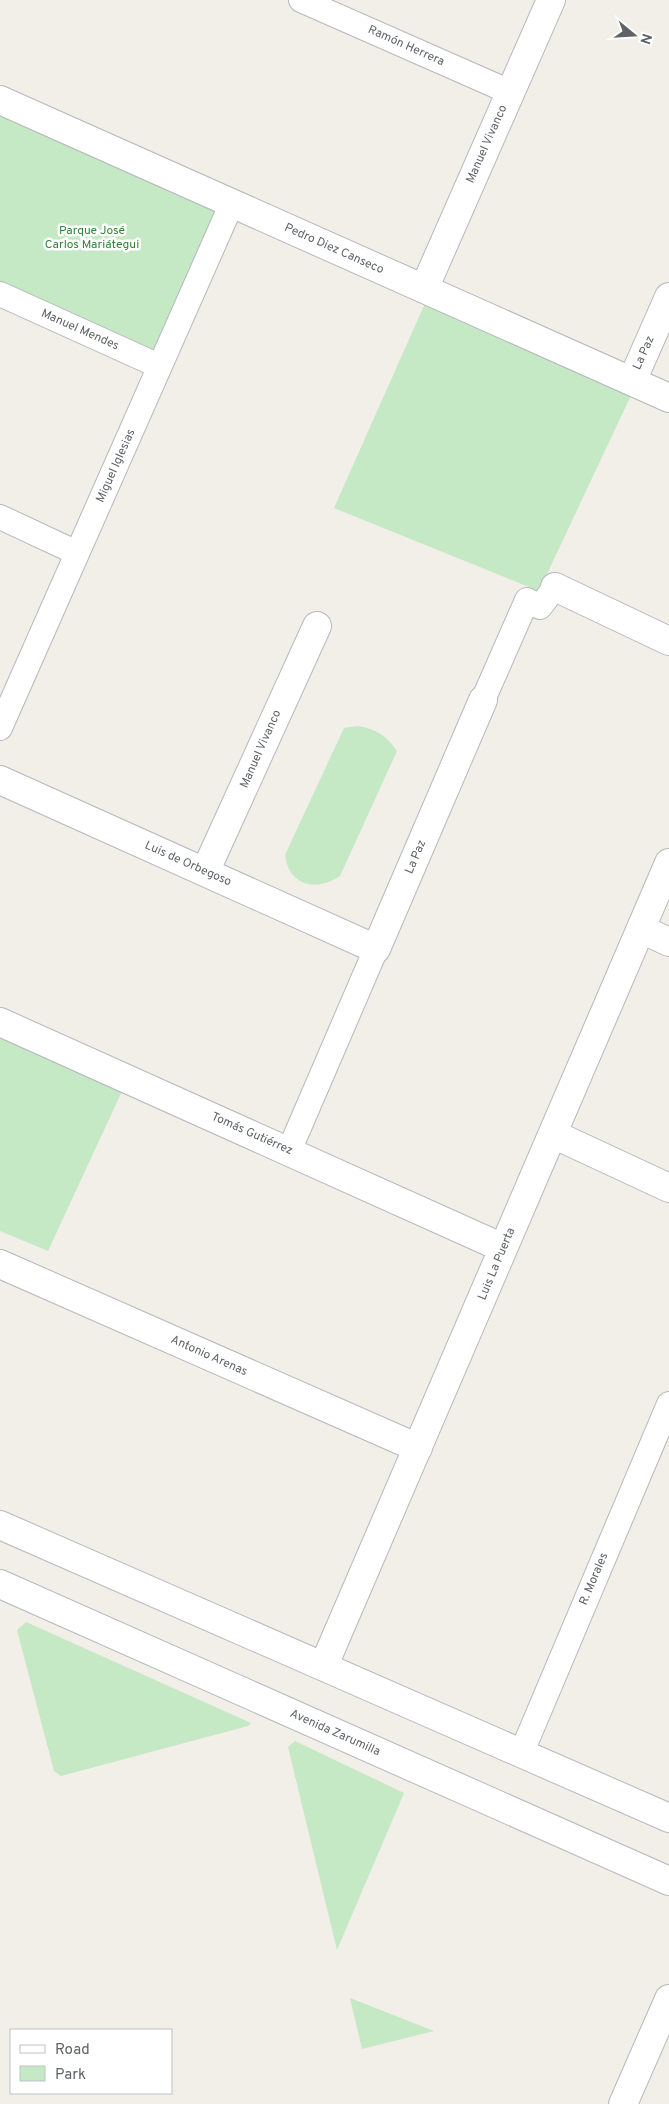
<svg xmlns="http://www.w3.org/2000/svg" width="669" height="2104" viewBox="0 0 669 2104" font-family="Overpass,sans-serif">
  <rect width="100%" height="100%" fill="#f1efe8"/>
  <path fill="#c5e8c5" d="M0,100L232,203L159,366L0,294Z
    M427,299L634,389L539,591L334,508Z
    M358,726C376,729 387,736 397,751L340,876C316,892 289,886 285,855L344,728Z
    M0,1026L124,1087L48,1251L0,1231Z
    M26,1622L251,1723L248,1726L61,1776L54,1771L17,1630Z
    M295,1741L404,1793L337,1950L288,1747Z
    M350,1998L434,2031L362,2049Z"/>
  <g fill="none" stroke-linecap="round" stroke-linejoin="round">
    <g stroke="#b5b8bc" stroke-width="26">
      <path id="pedestrian" d="M301,0L510,92
        M0,294L159,366
        M0,517L77,553
        M483,700L527,600L540,607L555,587
        M0,728L232,203
        M289,1151L376,949
        M521,1754L669,1404"/>
    </g>
    <g stroke="#b5b8bc" stroke-width="30">
      <path id="minor" d="M0,100L669,398
        M424,289L551,0
        M632,381L669,297
        M555,587L669,641
        M0,780L376,949L483,700
        M205,872L317,626
        M641,929L669,942
        M0,1022L503,1248
        M553,1134L669,1188
        M0,1264L418,1448
        M324,1665L669,863
        M623,2104L669,1999"/>
    </g>
    <g stroke="#b6babf" stroke-width="30">
      <path id="secondary" d="M0,1525L669,1818
        M0,1584L669,1881"/>
    </g>
    <use href="#pedestrian" stroke="#fff" stroke-width="24"/>
    <use href="#minor" stroke="#fff" stroke-width="28"/>
    <use href="#secondary" stroke="#fff" stroke-width="28"/>
  </g>
  <g text-anchor="middle" dominant-baseline="central" stroke-width="5" stroke-linejoin="round" paint-order="stroke">
    <g font-size="12" fill="#5f6368" stroke="#fff">
      <text transform="translate(406 46) rotate(24)">Ramón Herrera</text>
      <text transform="translate(487 144) rotate(-66)">Manuel Vivanco</text>
      <text transform="translate(334 249) rotate(24)">Pedro Diez Canseco</text>
      <text transform="translate(80 330) rotate(24)">Manuel Mendes</text>
      <text transform="translate(644 353) rotate(-66)">La Paz</text>
      <text transform="translate(116 466) rotate(-66)">Miguel Iglesias</text>
      <text transform="translate(261 749) rotate(-66)">Manuel Vivanco</text>
      <text transform="translate(416 857) rotate(-67)">La Paz</text>
      <text transform="translate(188 864) rotate(24)">Luis de Orbegoso</text>
      <text transform="translate(252 1134) rotate(24)">Tomás Gutiérrez</text>
      <text transform="translate(497 1264) rotate(-67)">Luis La Puerta</text>
      <text transform="translate(209 1356) rotate(24)">Antonio Arenas</text>
      <text transform="translate(594 1579) rotate(-67)">R. Morales</text>
      <text transform="translate(335 1733) rotate(24)">Avenida Zarumilla</text>
    </g>
    <g font-size="12" fill="#348238" stroke="#fff">
      <text x="92" y="231">Parque José<tspan x="92" dy="14">Carlos Mariátegui</tspan></text>
    </g>
  </g>
  <rect x="10" y="2029" width="162" height="65" fill="#ffffff" stroke="#bfc1c3"/>
  <rect x="20" y="2045" width="25" height="8" fill="#ffffff" stroke="#bfc1c3"/>
  <text x="55" y="2054" font-size="15" fill="#5f6368">Road</text>
  <rect x="20" y="2066" width="25" height="15" fill="#c5e8c5" stroke="#bfc1c3"/>
  <text x="55" y="2079" font-size="15" fill="#5f6368">Park</text>
  <g transform="translate(634 35) rotate(108)" stroke="#ffffff" stroke-width="4" paint-order="stroke">
  <path d="M0-4L9 19L0 12L-9 19Z" fill="#5f6368"/>
  <text y="-8" font-size="14" font-weight="bold" text-anchor="middle" fill="#5f6368">N</text>
  </g>
</svg>
